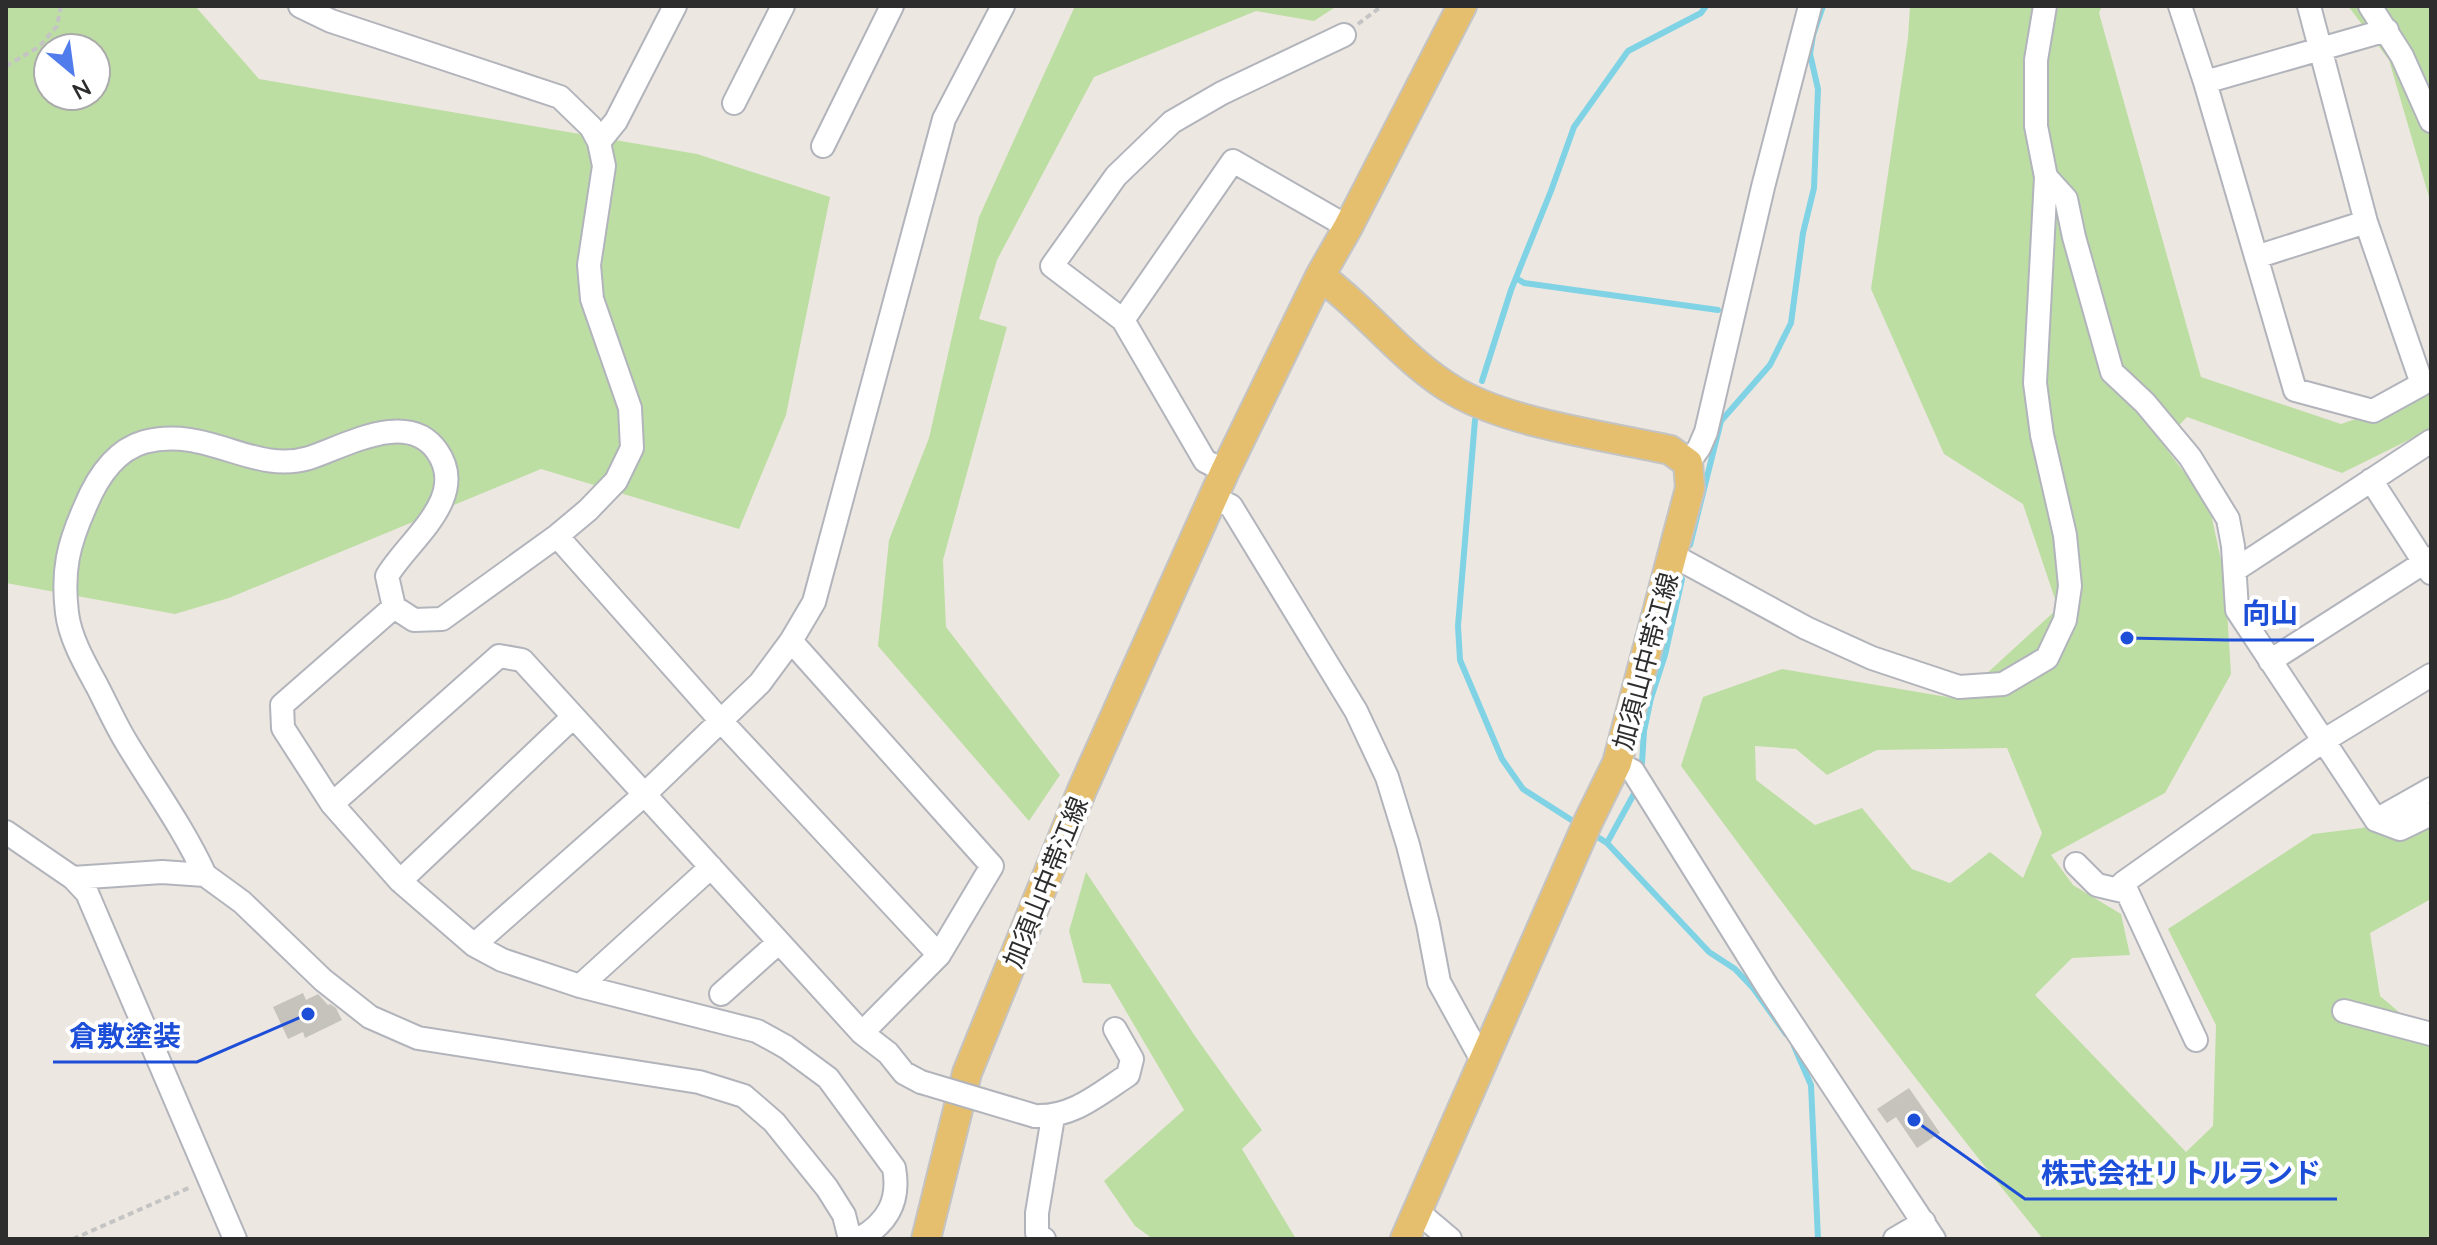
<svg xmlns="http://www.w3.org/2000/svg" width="2437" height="1245" viewBox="0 0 2437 1245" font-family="Lato,'Noto Sans JP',sans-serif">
  <rect width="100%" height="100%" fill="#ede7e1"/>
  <path fill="#bddea3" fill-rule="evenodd" d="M6,6H195L259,79L697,154L830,197L786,415L739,529L541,469L229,598L175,614L6,583ZM48,48H96V96H48Z
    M1075,6H1337L1314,21L1256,11L1094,77L997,260L979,319L1007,327L943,560L946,627L1060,775L1029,821L878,646L889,540L929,438L979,217Z
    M1910,6H2102L2099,13L2201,377L2341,424L2431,393V429L2342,473L2187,417L2162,443L2209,505L2225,578L2231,674L2165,793L2051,855L2073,885L2121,914L2130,955L2072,958L2035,995L2186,1152L2213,1126L2216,1025L2168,929L2313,834L2362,828L2403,814L2431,797V899L2370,933L2380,996L2431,1039V1239H2043C1918,1085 1799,926 1681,766L1703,697L1782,669L1959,699L2058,608L2023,504L1944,454L1871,289L1908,38ZM1755,746L1796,749L1827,775L1877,750L2007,748L2042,833L2023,878L1990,852L1950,883L1912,869L1862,808L1815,825L1756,780Z
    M2348,6H2431V204L2389,60Z
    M1086,872L1195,1036L1262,1130L1242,1149L1296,1239H1153L1135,1226L1104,1181L1184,1110L1110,984L1083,983L1069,931Z"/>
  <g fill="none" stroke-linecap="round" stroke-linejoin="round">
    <path stroke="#7fd3e5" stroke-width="6" d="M1516,278L1524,283L1718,310
      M1482,381L1511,290L1551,191L1574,127L1628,51L1701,13L1706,6
      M1475,420L1458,626L1460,660L1502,759L1523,789L1573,821
      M1690,545L1721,421L1770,365L1791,323L1803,233L1814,188L1818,89L1810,54L1813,35L1823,6
      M1642,763L1644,731L1651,698L1665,655L1682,579
      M1596,836L1607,843L1709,952L1735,969L1753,988L1786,1034
      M1607,843L1635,792
      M1794,1046L1811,1085L1818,1239"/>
  </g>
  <path fill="#c6c2bc" d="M303,993L306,1000L318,994L328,1005L330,1004L336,1008L342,1020L305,1038L303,1032L288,1039L273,1007Z
    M1909,1088L1940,1133L1917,1148L1896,1117L1887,1123L1877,1109Z"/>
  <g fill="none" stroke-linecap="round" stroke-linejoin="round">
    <g stroke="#b2b4bc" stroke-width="26">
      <path id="minor" d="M2180,6L2205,82L2295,390L2373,411L2422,384L2366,222L2309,6
        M2370,6L2402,56L2431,121
        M2205,82L2387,30
        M734,103L783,6
        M599,142L616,121L675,6
        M823,146L892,6
        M2046,177L2066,199L2074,237L2112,372L2145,403L2190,457L2228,519L2233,546L2237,610L2376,820L2400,829L2431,814
        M2256,257L2366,222
        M1123,320L1052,266L1116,176L1172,122L1222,93L1344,35
        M1688,463L1699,448L1706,432L1763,187L1810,6
        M1225,471L1205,461L1123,320L1233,161L1348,227
        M2371,480L2431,573
        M1214,498L1231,506L1356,711L1387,777L1408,845L1428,924L1439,982L1483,1062
        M557,536L721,721L939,955
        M1674,556L1806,628L1872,658L1959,687L2003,684L2047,658L2065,620L2070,586L2065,535L2042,435L2035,383L2046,177L2036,126V60L2045,6
        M2235,570L2431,441
        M394,607L282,705L283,728L332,804L400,881L474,945L502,960L580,986L757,1031L786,1047L828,1078L894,1168C900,1200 888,1223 859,1239
        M2270,661L2431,558
        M1617,763L1633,771L1767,986L1934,1239
        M332,804L499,656L522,660L862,1033L939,955L992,866L791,641
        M2376,820L2431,789
        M6,832L73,878L87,893L235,1239
        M2076,864L2097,885L2127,892
        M205,875C184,829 154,788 128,745C116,726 107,705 97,686C85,664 70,638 67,613C62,571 68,545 85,507C96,480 113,451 144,442C207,425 253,475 309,458C346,446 408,409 437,451C470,498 408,540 387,576L394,607L414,620L442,619L557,536L588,510L616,481L632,448L630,408L592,299L589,265L604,166L599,142L591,127L560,97L331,21L300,6
        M73,878L162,872L205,875L242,902L323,980L370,1017L418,1038L699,1082L744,1096L774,1122L827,1188L844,1215L850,1239
        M400,881L573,717
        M474,945L645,794L760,683L791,641L814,602L944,119L1003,6
        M580,986L711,867
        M721,994L779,942
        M2344,1011L2431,1034
        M862,1033L888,1053L904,1073L921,1082
        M2196,1040L2123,883L2323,741L2431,675
        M1035,1116C1072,1118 1099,1094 1128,1075L1132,1059L1115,1029
        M1418,1212L1450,1239
        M1044,1239L1037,1233V1213L1053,1117
        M1895,1239L1924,1222"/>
    </g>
    <g stroke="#c4c4c4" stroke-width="32">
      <path id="major" d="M1320,276C1368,311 1404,362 1456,392C1512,424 1606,436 1670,450L1688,463L1690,488L1617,763L1588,822L1405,1239
        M926,1239L967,1073L1082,790L1225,471L1320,276L1348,227L1462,6"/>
    </g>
    <path stroke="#c4c4c4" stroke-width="4" stroke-dasharray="6 4" stroke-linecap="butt" d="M1358,24L1382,6
      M6,66L39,47L57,26L61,6
      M73,1239L191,1187"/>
    <use href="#minor" stroke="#fff" stroke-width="22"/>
    <use href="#major" stroke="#e5bf6e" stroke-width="28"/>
    <g stroke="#b2b4bc" stroke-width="26" stroke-linecap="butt">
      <path id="minor-bridge" d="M921,1082L1035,1116"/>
    </g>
    <use href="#minor-bridge" stroke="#fff" stroke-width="22"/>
  </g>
  <g text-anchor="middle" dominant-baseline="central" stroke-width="8" stroke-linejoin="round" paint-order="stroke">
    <g font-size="26" fill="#2d2d2d" stroke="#fff">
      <text transform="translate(1645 661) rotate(-75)">加須山中帯江線</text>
      <text transform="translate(1045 882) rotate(-68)">加須山中帯江線</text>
    </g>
  </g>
  <path fill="none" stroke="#1d4ed8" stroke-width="3" d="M2127 638L2226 640H2314M308 1014L197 1062H53M1914 1120L2025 1199H2337"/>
  <g fill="#1d4ed8" stroke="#fff" stroke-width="3">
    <circle cx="2127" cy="638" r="8"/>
    <circle cx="308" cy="1014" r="8"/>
    <circle cx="1914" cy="1120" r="8"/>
  </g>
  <g font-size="28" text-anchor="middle" font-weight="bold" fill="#1d4ed8" stroke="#fff" stroke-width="8" stroke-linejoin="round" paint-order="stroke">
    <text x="2270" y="623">向山</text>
    <text x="125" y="1046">倉敷塗装</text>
    <text x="2181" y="1183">株式会社リトルランド</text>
  </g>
  <rect width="2437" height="1245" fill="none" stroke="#2d2d2d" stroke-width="16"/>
  <g transform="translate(72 72) rotate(151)"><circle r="38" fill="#ffffff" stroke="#ababab" stroke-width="2"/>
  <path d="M0-6L14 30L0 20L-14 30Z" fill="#517ceb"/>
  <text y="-12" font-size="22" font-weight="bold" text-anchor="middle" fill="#2d2d2d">N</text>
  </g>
</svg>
